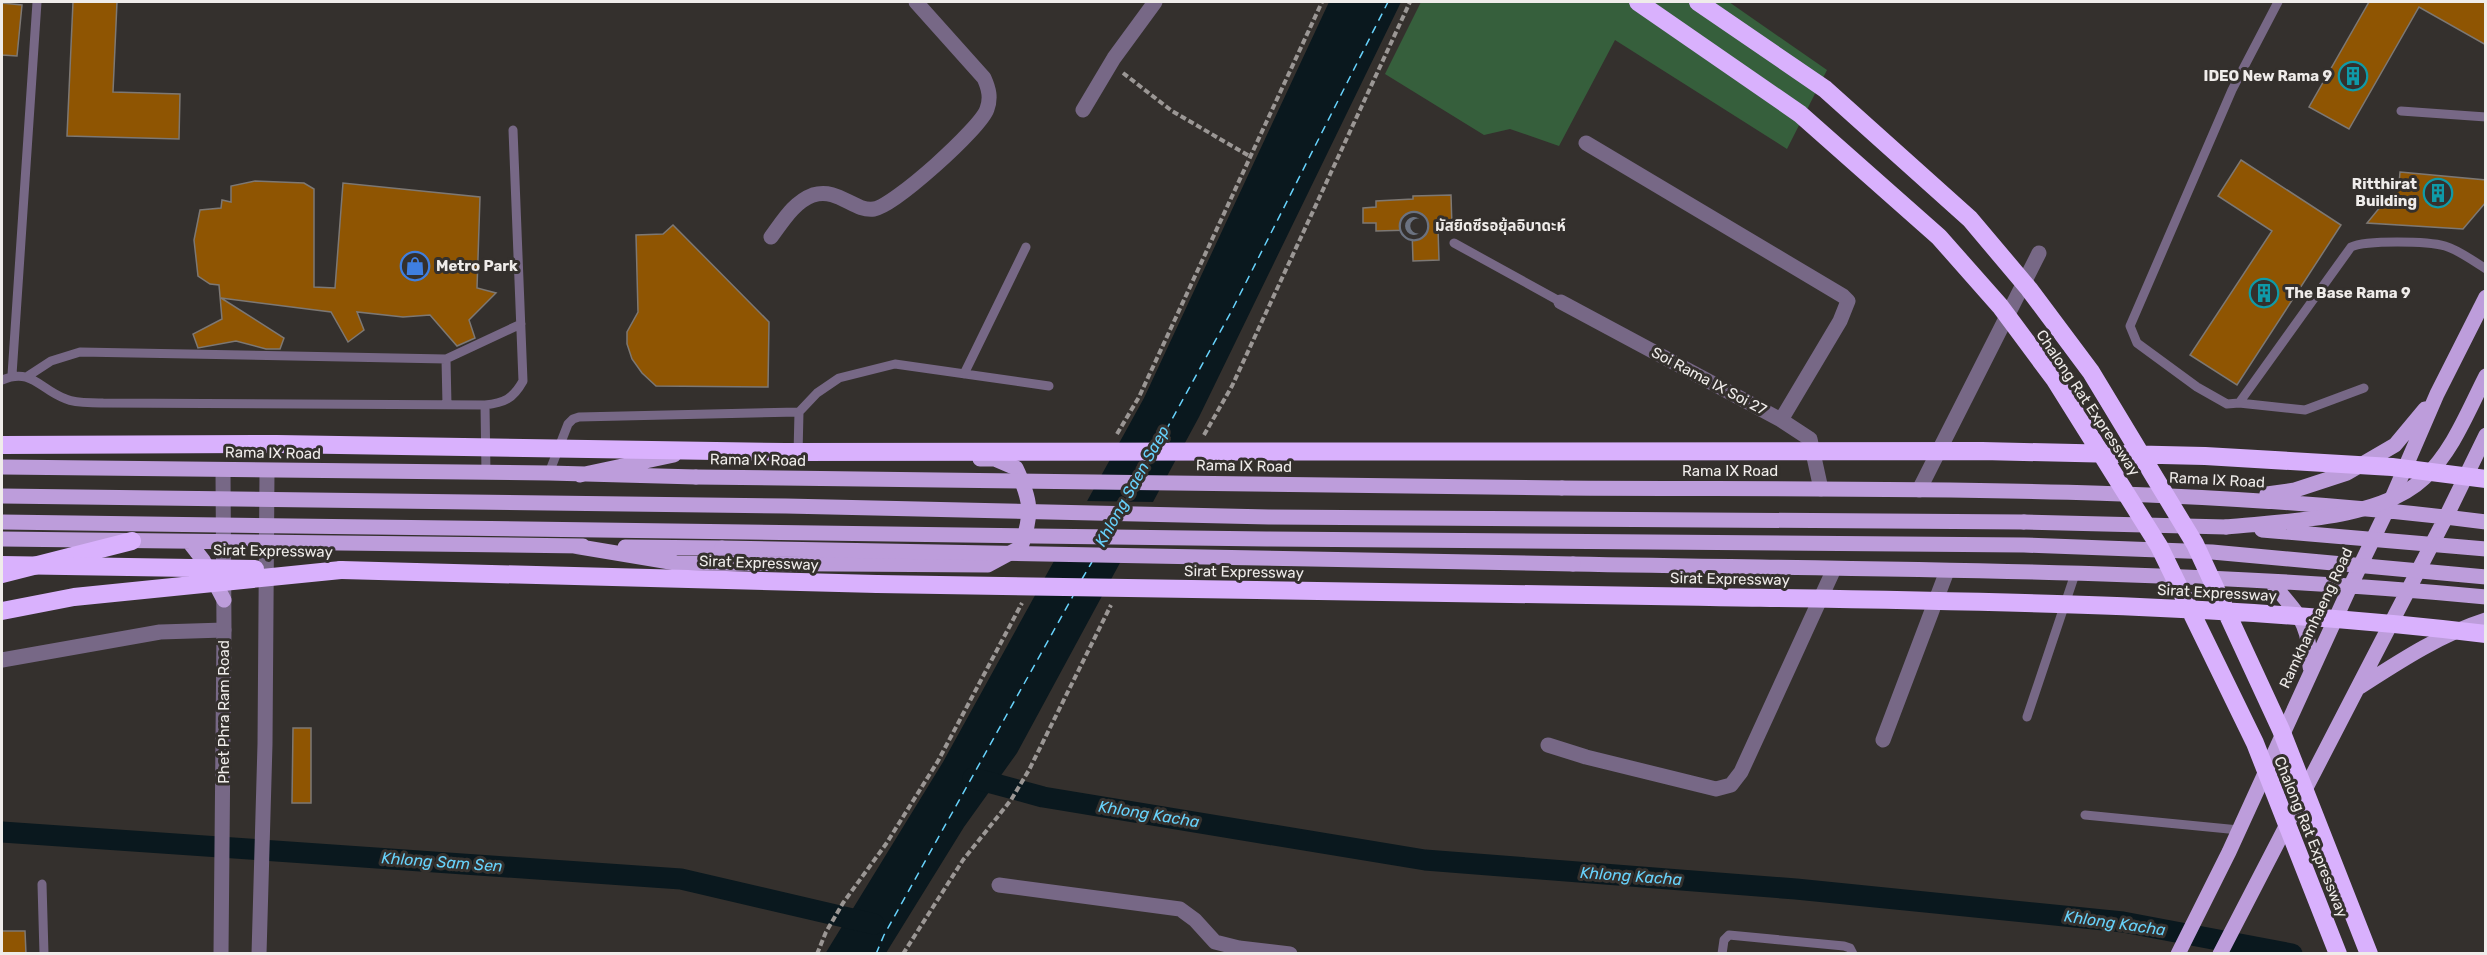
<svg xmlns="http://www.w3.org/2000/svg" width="2487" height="955" viewBox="0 0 2487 955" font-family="Rubik,'Noto Sans Thai',sans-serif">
  <rect width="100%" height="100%" fill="#34302d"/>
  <path fill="#365f3c" d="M1421,2H1729L1827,70L1787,149L1615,40L1559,146L1510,129L1484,135L1385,74Z"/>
  <path fill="#0a181e" d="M1329,2H1401L1199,417L1017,753L964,827L886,953L825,954L943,762L1144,398Z"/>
  <path fill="#34302d" d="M1084,501L1156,502L1131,549L1058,548Z"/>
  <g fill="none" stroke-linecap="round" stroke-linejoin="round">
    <path stroke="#0a181e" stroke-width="21" d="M973,778L1043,797L1425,860L1796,889L2123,922L2292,954
      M2,832L681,879L874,924"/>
    <path stroke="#67d2fb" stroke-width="1.5" stroke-dasharray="8 6" stroke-linecap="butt" d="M1159,443L1231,312L1388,2
      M1139,477L1149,460
      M1123,505L1133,489
      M1110,529L1115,520
      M1082,579L1092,562
      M876,954L884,935L1073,596"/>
  </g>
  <path fill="#8f5502" stroke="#7d7874" stroke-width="1.5" d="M73,2H117L113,92L180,94L179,139L67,136Z
    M2369,2H2486V45L2419,7L2349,129L2309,107Z
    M2,3L22,5L17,56L2,55Z
    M2241,160L2341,225L2237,385L2190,355L2272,231L2218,196Z
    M2400,172L2486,180V202L2463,229L2367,223L2399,184Z
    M255,181L304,183L314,189V287L335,288L343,183L480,197L477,288L496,293L469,320L475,338L457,346L430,315L403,317L357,312L364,330L348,342L331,312L221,298L284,338L280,349H266L236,341L198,348L193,334L222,319L219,285L210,284L198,276L194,240L200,210L221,208L222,200L231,202V186Z
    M1451,195L1452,228L1438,229L1439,260L1413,261L1412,230L1376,231V223H1363V208L1376,207V201L1413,199V196Z
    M673,225L769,322L768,387L656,386L642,373L632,359L627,344V332L638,312L636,235L663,234Z
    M293,728H311V803H292Z
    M2,931H25L26,954H2Z"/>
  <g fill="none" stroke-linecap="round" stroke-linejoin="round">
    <path stroke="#9b9795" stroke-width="4" stroke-dasharray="6 3" stroke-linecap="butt" d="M1123,73L1172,111L1251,157
      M1117,434L1139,397L1322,2
      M1204,435L1232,386L1410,2
      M817,954L826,932L843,903L886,844L938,761L1022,603
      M903,954L963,860L1011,800L1029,770L1111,605"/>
    <path stroke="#776886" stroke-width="9" d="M2401,111L2486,117
      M1454,243L1561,302
      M446,359L447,405
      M964,374L1026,247
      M12,375L37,2
      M28,376L51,361L80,352L446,359L521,324
      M2,380C32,367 40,390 66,399C76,404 92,402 103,403L485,405C504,403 513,399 523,381L513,130
      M2364,388L2305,410L2239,403L2351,247C2366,240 2428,241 2445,246C2459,250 2473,261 2486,269
      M2239,403L2227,404L2197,387L2137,343L2130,326L2232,90L2278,2
      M485,405L486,474
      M798,454L799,412L817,393L839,378L895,364L1049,386
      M549,473L568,424L573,419L579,417L799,412
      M2027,717L2075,574
      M2085,815L2239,830
      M42,884L44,954
      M1722,954L1724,940L1729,935L1844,946L1850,948L1853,954"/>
    <path stroke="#776886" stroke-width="15" d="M1083,110L1114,58L1155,2
      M1586,143L1843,296L1848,301L1840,321L1781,420
      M771,237C783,221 794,202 813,195C838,187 854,212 874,209C894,206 981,128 987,109C991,98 989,89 984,78L916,2
      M1561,302L1781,420L1810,439L1821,489
      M1919,490L2039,253
      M2,660L160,632L224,630
      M1883,740L1947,571
      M1548,745L1586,757L1716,789L1731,785L1741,772L1834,569
      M999,885L1180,909L1195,920L1215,942L1239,948L1290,954"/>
    <path stroke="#776886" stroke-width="15" d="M221,954L224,630L223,471
      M259,954L265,744L267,472"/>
    <path stroke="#bd9ddb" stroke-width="15" d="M2,467L549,473L696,477
      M580,475L674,455
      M1562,488C1870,490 2180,483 2486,522
      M2267,494L2295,490L2347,473L2395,445L2425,409
      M2024,522L2226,527
      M2,539L583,546
      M189,542L203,560L224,600
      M574,546L676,563L988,565L1021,547C1033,513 1031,500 1016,468L995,459H980
      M625,547L722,548
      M1573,564C1877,570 2183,568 2486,597
      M2272,583C2299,616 2310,622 2310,667
      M2358,688C2400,661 2439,635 2486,620
      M2178,954L2229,852L2350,587L2386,512L2437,394L2486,297
      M2220,954L2446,517L2486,435"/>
    <path stroke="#d9b1fd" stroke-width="18" d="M341,570L877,584
      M2,574L132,541"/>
    <path stroke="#bd9ddb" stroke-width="15" d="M696,477L1562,488
      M2,496L786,506L1269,517L2024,522
      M2,522L1267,539L2024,545L2212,552L2486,577
      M2226,527C2284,521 2380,520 2424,478C2453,451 2468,411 2486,376
      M2262,530L2486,549
      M722,548L1573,564"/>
    <path stroke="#d9b1fd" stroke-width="18" d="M1638,2L1800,114L1939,237L2000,306L2055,380L2159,546L2255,743L2338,954
      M1698,2L1825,89L1970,219L2029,289L2091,372L2195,544L2281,730L2369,954
      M2,445L277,444L785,452L1982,451L2205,456L2392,467L2486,479
      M2,565L255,569
      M877,584C1154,588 1432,593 1710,597C1969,601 2228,603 2486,634
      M2,611L74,597L341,570"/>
  </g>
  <defs>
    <g id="building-ring" transform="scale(1.5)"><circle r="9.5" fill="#34302d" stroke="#0f9aa8" stroke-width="1.5"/><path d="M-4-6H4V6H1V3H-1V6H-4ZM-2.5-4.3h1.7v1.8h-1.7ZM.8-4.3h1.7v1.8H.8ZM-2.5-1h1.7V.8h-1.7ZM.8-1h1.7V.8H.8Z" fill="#0f9aa8"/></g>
    <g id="mosque-ring" transform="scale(1.5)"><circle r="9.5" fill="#34302d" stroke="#6b7280" stroke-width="1.5"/><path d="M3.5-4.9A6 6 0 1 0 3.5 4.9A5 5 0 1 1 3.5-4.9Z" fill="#6b7280"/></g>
    <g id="shop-ring" transform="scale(1.5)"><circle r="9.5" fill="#34302d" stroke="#3f7fe0" stroke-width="1.5"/><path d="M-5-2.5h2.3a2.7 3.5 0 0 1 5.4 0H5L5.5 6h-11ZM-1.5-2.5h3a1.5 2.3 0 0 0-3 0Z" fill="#3f7fe0"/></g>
  </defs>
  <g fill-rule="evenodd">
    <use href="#building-ring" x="2353" y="76"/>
    <use href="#building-ring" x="2438" y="193"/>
    <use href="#mosque-ring" x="1414" y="226"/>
    <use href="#shop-ring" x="415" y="266"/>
    <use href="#building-ring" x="2264" y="293"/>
  </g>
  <g text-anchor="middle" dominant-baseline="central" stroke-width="6" stroke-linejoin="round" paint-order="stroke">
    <g font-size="15" font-weight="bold" fill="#efecea" stroke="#34302d" text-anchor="start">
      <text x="2332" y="76" text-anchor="end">IDEO New Rama 9</text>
      <text x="2417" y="184" text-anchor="end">Ritthirat<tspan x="2417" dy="17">Building</tspan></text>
      <text x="1435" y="226">มัสยิดซีรอยุ้ลอิบาดะห์</text>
      <text x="436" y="266">Metro Park</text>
      <text x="2285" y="293">The Base Rama 9</text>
    </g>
    <g font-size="15" fill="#efecea" stroke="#34302d">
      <text transform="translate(1709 381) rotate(28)">Soi Rama IX Soi 27</text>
      <text transform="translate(2088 403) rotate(56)">Chalong Rat Expressway</text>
      <text transform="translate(273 453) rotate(1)">Rama IX Road</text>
      <text transform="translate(758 460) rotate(1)">Rama IX Road</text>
      <text transform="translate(1244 466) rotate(1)">Rama IX Road</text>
      <text x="1730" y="471">Rama IX Road</text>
      <text transform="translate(2217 480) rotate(3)">Rama IX Road</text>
      <text transform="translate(273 551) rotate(1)">Sirat Expressway</text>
      <text transform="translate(759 563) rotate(2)">Sirat Expressway</text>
      <text transform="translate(1244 572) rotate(1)">Sirat Expressway</text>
      <text transform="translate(1730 579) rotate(1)">Sirat Expressway</text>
      <text transform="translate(2217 593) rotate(3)">Sirat Expressway</text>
      <text transform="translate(2316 618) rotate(-65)">Ramkhamhaeng Road</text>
      <text transform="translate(224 712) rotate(-90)">Phet Phra Ram Road</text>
      <text transform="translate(2311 837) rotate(68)">Chalong Rat Expressway</text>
    </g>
    <g font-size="16" font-style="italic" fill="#67d2fb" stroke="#34302d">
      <text transform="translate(1132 486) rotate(-61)">Khlong Saen Saep</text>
      <text transform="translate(1149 814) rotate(9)">Khlong Kacha</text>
      <text transform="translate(442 862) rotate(4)">Khlong Sam Sen</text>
      <text transform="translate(1631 876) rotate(4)">Khlong Kacha</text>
      <text transform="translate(2115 923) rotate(8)">Khlong Kacha</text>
    </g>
  </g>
  <rect width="2487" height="955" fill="none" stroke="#efecea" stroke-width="6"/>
</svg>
